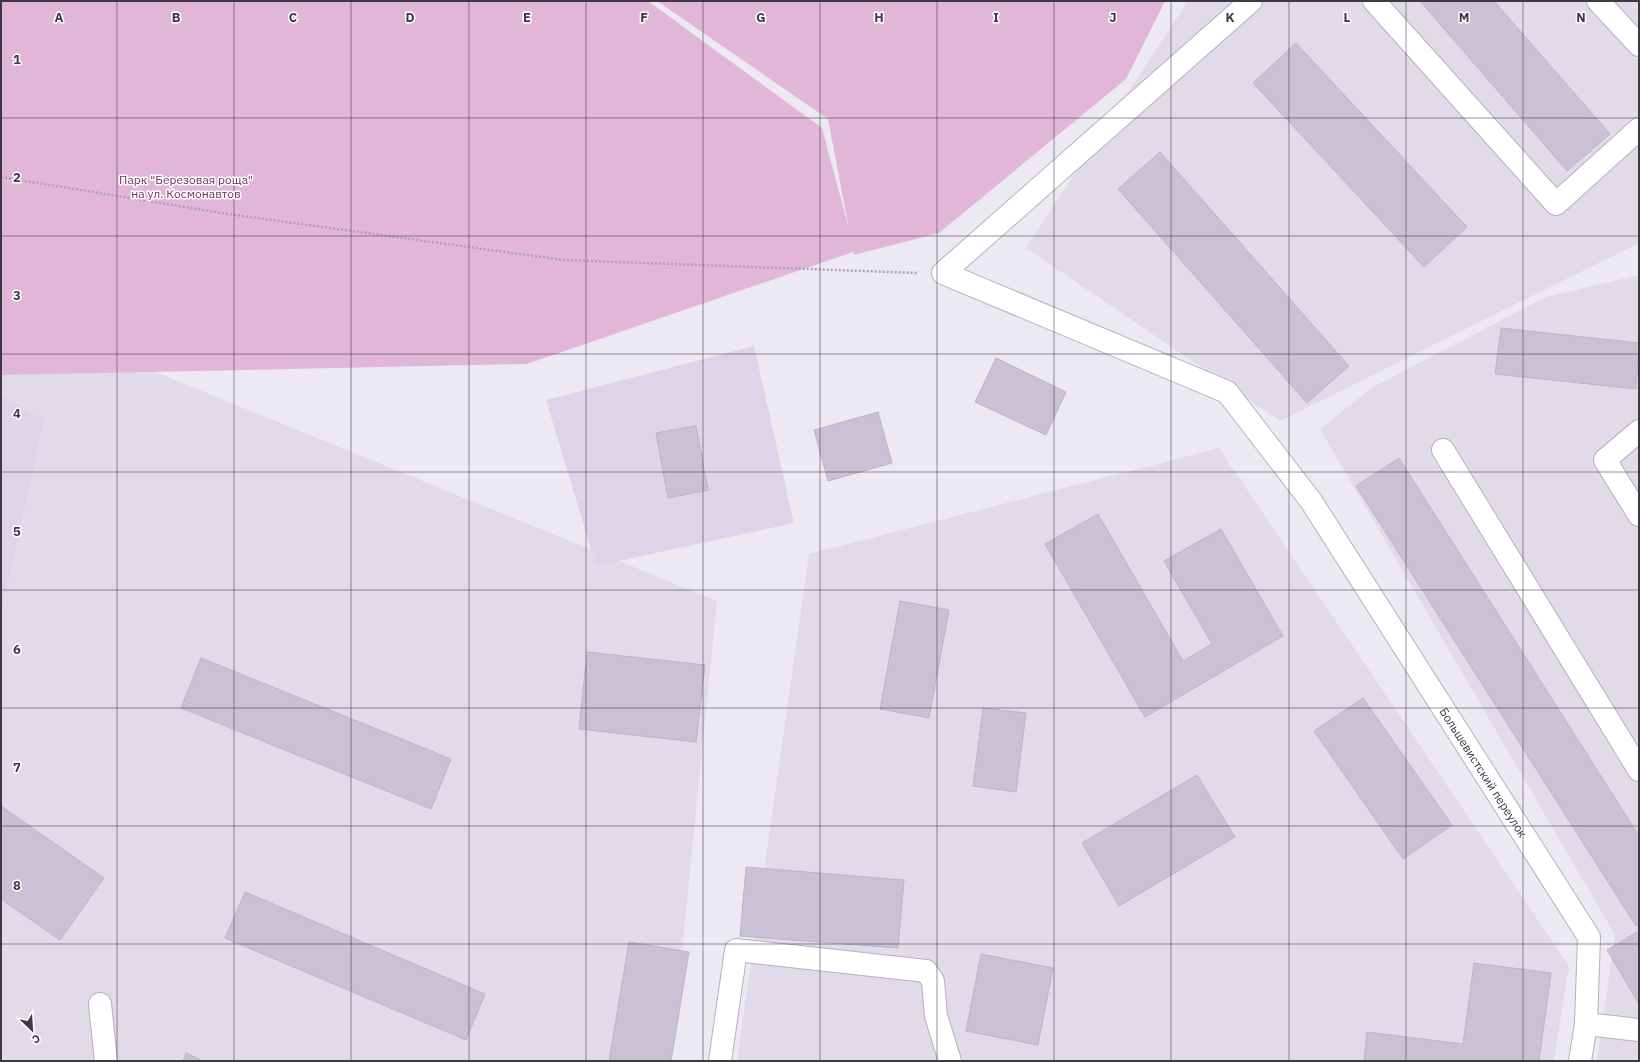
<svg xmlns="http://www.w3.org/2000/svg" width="1640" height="1062" viewBox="0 0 1640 1062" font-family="'IBM Plex Sans',sans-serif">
  <rect width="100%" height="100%" fill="#ede9f2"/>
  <path fill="#e1dbe9" d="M1188,1H1639V243L1280,421L1026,248Z
    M1639,275V1061H1597L1615,935L1320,429L1373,387L1546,297Z
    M1,309L717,601L671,1061H1Z
    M1219,448L1569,966L1554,1061H737L809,554Z"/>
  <path fill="#ded4ea" d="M754,346L794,523L596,566L546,400Z
    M1,396L44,420L4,602L1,609Z"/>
  <path fill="#e2b6d9" d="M1,1H648L822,128L849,229L828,119L657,1H1165L1126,79L939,233L854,255L853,252L527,364L1,375Z"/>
  <path fill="#c9c2d5" stroke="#bcb3cc" d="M1420,1H1494L1610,134L1567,171Z
    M1296,43L1467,227L1424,267L1253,83Z
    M1160,152L1349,366L1307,403L1118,189Z
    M1501,328L1639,343L1636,389L1495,374Z
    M996,358L1066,392L1046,435L975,402Z
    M878,412L892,463L828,481L814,430Z
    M696,426L708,490L668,498L656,433Z
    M1399,458L1639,836V924L1636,926L1356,486Z
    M1098,514L1183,661L1212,644L1164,561L1221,529L1283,636L1145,717L1045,544Z
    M900,601L949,610L929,718L880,709Z
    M587,652L705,665L696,742L579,729Z
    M201,658L451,759L431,809L181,708Z
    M1363,698L1452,825L1403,859L1314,731Z
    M983,708L1026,713L1016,792L973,786Z
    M1197,775L1235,837L1119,906L1082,843Z
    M1,806L104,878L60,940L1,899Z
    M746,867L904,880L898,948L740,936Z
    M245,892L485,994L466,1040L225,938Z
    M1639,931V1004L1607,950Z
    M629,942L689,952L671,1061H609Z
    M981,954L1053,968L1038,1045L966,1031Z
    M1474,963L1551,973L1539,1061H1364L1367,1032L1463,1044Z
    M186,1053L203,1061H183Z"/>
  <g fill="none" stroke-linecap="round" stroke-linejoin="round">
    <g stroke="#b5afc0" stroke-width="24">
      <g id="minor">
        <path id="s1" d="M1251,1L943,273L1227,392L1311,501L1589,937L1586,1024L1580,1061"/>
        <path d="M1374,1L1556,204L1639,129"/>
        <path d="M1598,1L1639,45"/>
        <path d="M1639,431L1605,460L1639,515"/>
        <path d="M1443,450L1639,770"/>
        <path d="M100,1004L106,1061"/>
        <path d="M1586,1024L1639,1030"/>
        <path d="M720,1061L736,950L926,971L933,981L936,1016L950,1061"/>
      </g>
    </g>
    <path stroke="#ab9fbd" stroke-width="2.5" stroke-dasharray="2 2" stroke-linecap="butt" d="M1,177L228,214L563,260L918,273"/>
    <use href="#minor" stroke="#fff" stroke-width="22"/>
  </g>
  <path fill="none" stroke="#3c3845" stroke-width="1" stroke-opacity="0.55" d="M117,1V1061M234,1V1061M351,1V1061M469,1V1061M586,1V1061M703,1V1061M820,1V1061M937,1V1061M1054,1V1061M1171,1V1061M1289,1V1061M1406,1V1061M1523,1V1061M1,118H1639M1,236H1639M1,354H1639M1,472H1639M1,590H1639M1,708H1639M1,826H1639M1,944H1639"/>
  <g text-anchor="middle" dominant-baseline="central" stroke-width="3" stroke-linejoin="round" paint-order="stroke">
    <g font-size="12" fill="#703259" stroke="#fff">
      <text x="186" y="179">Парк "Березовая роща"<tspan x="186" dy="14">на ул. Космонавтов</tspan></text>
    </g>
    <g font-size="12" fill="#3c3845" stroke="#fff">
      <text stroke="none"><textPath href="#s1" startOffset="1178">Большевистский переулок</textPath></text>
    </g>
  </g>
  <g font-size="13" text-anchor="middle" font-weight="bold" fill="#3c3845" stroke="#fff" stroke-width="3" stroke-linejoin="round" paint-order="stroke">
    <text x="59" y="22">A</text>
    <text x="176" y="22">B</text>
    <text x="293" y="22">C</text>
    <text x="410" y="22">D</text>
    <text x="527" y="22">E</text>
    <text x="644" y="22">F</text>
    <text x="761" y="22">G</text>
    <text x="879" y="22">H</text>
    <text x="996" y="22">I</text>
    <text x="1113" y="22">J</text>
    <text x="1230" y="22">K</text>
    <text x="1347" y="22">L</text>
    <text x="1464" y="22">M</text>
    <text x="1581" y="22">N</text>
    <text x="17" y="64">1</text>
    <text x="17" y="182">2</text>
    <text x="17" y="300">3</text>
    <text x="17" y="418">4</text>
    <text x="17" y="536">5</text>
    <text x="17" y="654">6</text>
    <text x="17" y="772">7</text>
    <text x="17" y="890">8</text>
  </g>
  <rect width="1640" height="1062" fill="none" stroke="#3c3845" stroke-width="4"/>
  <g transform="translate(32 1030) rotate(155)" stroke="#ffffff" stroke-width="3" paint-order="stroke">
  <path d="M0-3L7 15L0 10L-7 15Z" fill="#3c3845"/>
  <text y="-6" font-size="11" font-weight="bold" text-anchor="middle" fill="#3c3845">С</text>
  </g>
</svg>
